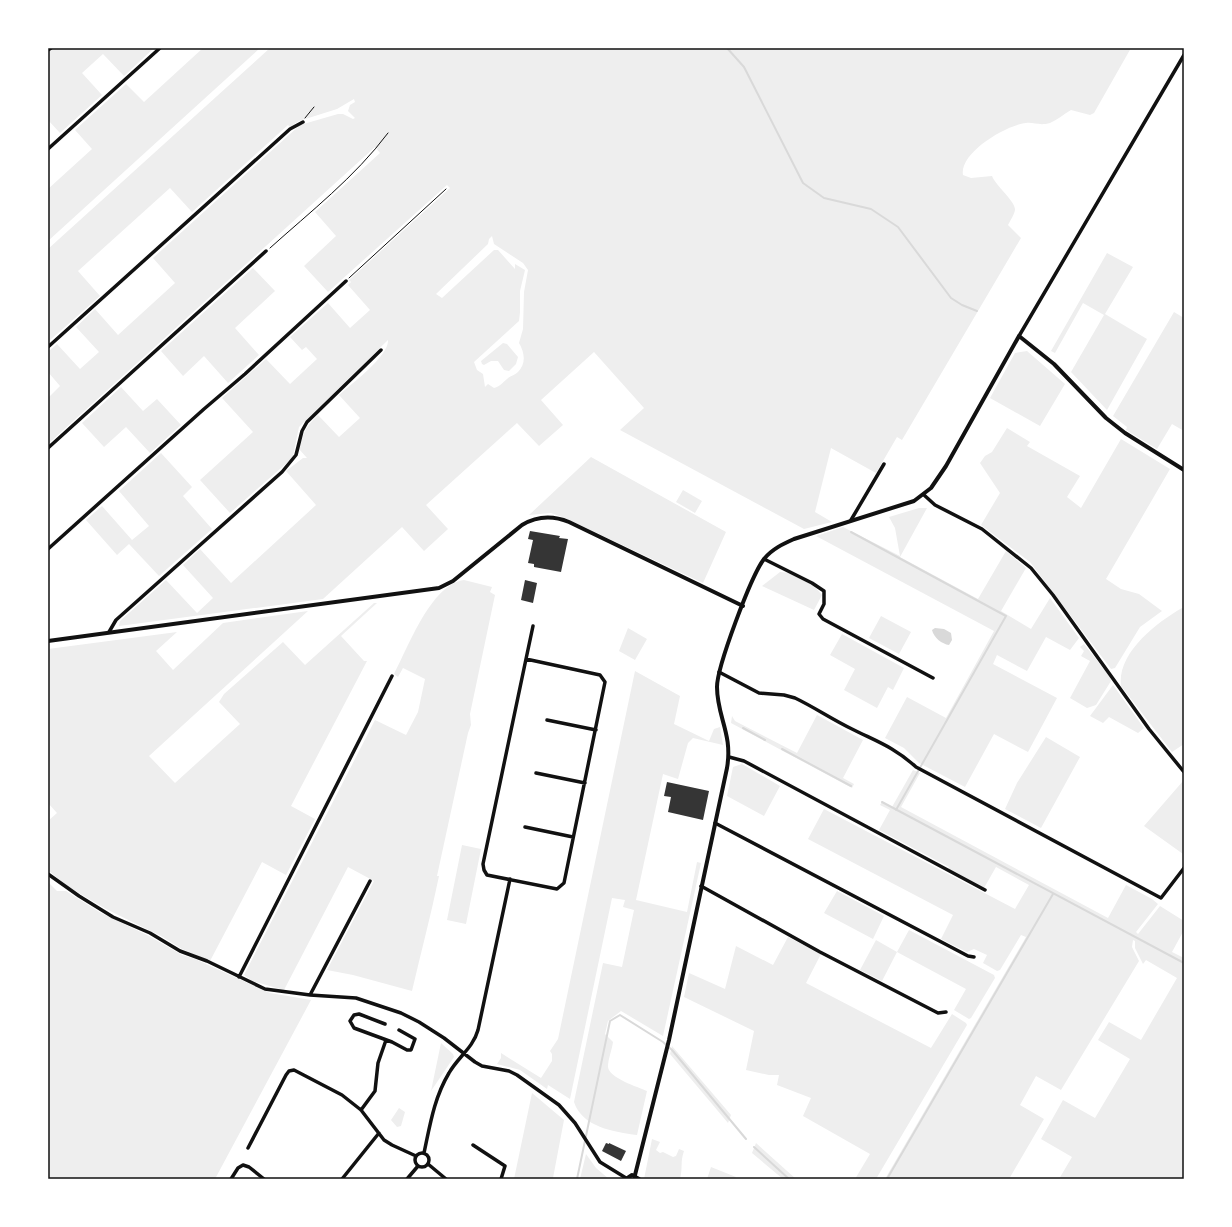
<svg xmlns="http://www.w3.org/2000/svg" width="1232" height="1227" viewBox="0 0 1232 1227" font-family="'Exo 2',sans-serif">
  <rect width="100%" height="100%" fill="#fff"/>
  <path fill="#eee" fill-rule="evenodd" d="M53,48H154L124,76L103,54L82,73L102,95L60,133L48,120V53Z
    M203,48H260L48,241V189L92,149L75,130L126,84L144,102Z
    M270,48H1131L1094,113L1090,115L1071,110C1064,114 1057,120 1050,123C1039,126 1034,122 1026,123C1006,125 959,153 963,175L971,178L992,176C996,186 1016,202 1015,210C1014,215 1010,221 1008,225L1021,238L902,440L897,437L876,473L831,448L815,512L832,522L804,529L620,430L644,408L594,352L541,400L563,425L539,446L517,423L426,505L448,529L424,551L402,527L323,599L119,626L120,621L166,580L197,613L213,598L183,565L200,549L231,583L316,505L286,471L303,458H307L299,449C305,430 304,429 318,415L339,437L360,418L339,395C351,384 389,356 388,340L299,427L293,456L289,461L230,513L200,480L253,432L222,398L266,359L290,384L317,359L306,347L302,350L290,337L328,303L350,328L370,310L348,285L351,282L349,280L450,188L447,185L328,292L304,266L336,236L315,212L380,153L375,147L48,444V398L60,386L48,372V352L57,344L80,369L99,352L76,327L95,309L118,335L175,283L153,258L300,125L338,114H343L353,119L355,118L348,111L350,105L355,102L354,99L337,109L299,121L290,127L288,125L192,212L170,188L78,271L100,296L49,341L48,249ZM492,236L494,244L523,263L528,270L524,292L523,329L519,343C525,353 526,364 518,372C515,375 510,376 507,379C502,383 501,386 494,388L488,384L485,387L483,374L477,370L474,362L519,321L520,312V291L525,270L515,264V269L498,250H494L442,298L436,294L488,244L489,239Z
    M1107,253L1133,267L1105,314L1147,339L1107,410L1071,372L1104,315L1083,303L1055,353L1051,351Z
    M253,268L275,291L235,328L259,355L228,383L204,356L183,376L161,351Z
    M1174,312L1184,318V431L1172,424L1157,449L1126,430L1127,427L1113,416Z
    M503,343L507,344L518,357L516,364L509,371L504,370L498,361H491L484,365L482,364L481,361Z
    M1027,351L1065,384L1040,426L990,398L1015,353Z
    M121,387L143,411L157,399L181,425L150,453L126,427L104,447L82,423Z
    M1007,428L1030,442L1027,446L1080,476L1067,497L1081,508L1121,439L1170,469L1106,579L1121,589L1139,594L1162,611L1140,627L1115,668L1111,669L1030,562L981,525L1000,493L980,463L985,456L992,452Z
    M161,453L192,487L183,496L212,529L159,576L129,544L117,555L86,520L102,506L132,540L149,526L119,491Z
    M591,457L726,532L703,583L565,518L551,513L529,515Z
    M683,490L702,501L695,513L676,502Z
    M919,508H927L900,557L978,599L1006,551L1026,568L1001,611L1031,629L1050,598L1079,638L1070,650L1046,637L1027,671L997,655L993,664L1057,698L1028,752L994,734L965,787L919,763L904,748L885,738L907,697L946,718L994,631L816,536L843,527L900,556L895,528L889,517Z
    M780,572C794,572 814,584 822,595L814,610L762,586Z
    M464,580L492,587L490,592L495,595L470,714L471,725L468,733L437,876H439C431,915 421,952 412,991L353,975L327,970L374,881L348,867L284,990L252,981L244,975L375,720L406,735L418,712L425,679L403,668L398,677L394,674C408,648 431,584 464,580Z
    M374,603H377L341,636L364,661H367L291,806L315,819L286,875L262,862L210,961L182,949L161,936L106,909L67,886L48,870V821L57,813L48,803V649L177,632L156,651L173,670L223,623L308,611L149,756L175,783L240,724L219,702L224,694L283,642L305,665Z
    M1182,608L1184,609V744L1172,752L1121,686C1117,653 1156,623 1182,608Z
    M881,616L911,632L899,654L869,638Z
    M628,628L647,639L635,660L619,651Z
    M842,634L904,668L893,690L888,687L877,708L844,690L855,669L830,655Z
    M1084,644L1110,677L1111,681L1096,705L1087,708L1070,698L1090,661L1081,656L1084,651L1080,647Z
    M635,671L680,696L674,724L709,741L714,729L720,727L723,745L693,738L688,743L678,779L663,774L636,900L687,912L697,862L701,863L663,1036L621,1011L608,1021L605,1034L613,1042C612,1050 608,1059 608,1067C609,1078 638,1087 647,1091L637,1135C614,1132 582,1127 574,1102L603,963L622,967L634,910L623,907L625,900L612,898L570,1099L548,1085L547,1089L520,1070L497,1064L501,1058V1053L541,1078L552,1061V1054L550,1051L558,1039Z
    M1113,685L1144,728L1138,733L1109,717L1103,723L1090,716Z
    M817,715L863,740L843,778L854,784L852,788L731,723L732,716L735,721L797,753Z
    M1046,737L1080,757L1041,828L1005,809L1017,783Z
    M742,764L780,786L764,816L727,796L733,767Z
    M913,770L920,773L901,807L1108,918L1126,885L1152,899L1158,904L1136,932L1138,934L1160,906L1184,921V930L1172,952L1184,958V1179H1059L1072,1157L1041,1139L1063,1100L1095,1118L1130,1059L1098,1040L1109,1022L1141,1040L1177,978L1146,960L1143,964L1135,948V941L1133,940L1132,947L1139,961L1061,1090L1036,1076L1020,1105L1044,1119L1009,1179H885L1026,937L1021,935L1000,970L997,971L983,963L987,955L974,949L967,952L941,939L953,915L808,839L824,809L1015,909L1029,885L996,867L984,888L948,870L949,867L879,830L890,810L880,805L882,802L892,807Z
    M1183,781L1184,782L1183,854L1144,826Z
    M462,845L481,849L466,924L447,920Z
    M48,882L57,891H66L101,913L149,936L182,955L195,959L270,993L311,1000L215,1179H48Z
    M837,891L884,916L873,939L824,913Z
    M909,930L994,975L995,978L971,1018L969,1019L954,1010L966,989L897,952L882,981L860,970L876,940L897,952Z
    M788,937L821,954L806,983L931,1048L952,1014L966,1023L967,1025L876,1179H855L870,1154L803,1116L811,1098L777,1085L779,1075H769L746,1070L754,1031L684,997L689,973L725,989L736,946L773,965Z
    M441,1043L453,1054L454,1057L431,1091Z
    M672,1046L731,1115L728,1123L670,1054Z
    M532,1093L564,1120L553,1178L559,1179H514Z
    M399,1108L405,1112L401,1126L397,1127L391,1120Z
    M652,1139L660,1142L656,1150L660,1153L663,1152L673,1157L676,1156L679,1149L684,1151C680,1162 683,1168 680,1179H644Z
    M756,1143L796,1179H783L752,1153Z
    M586,1154L596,1168L609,1179H580Z
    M711,1167L736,1177L735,1179H707Z"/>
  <path fill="#d9d9d9" d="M935,628L944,629L951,633L952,640L949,645C942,644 934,638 932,630Z"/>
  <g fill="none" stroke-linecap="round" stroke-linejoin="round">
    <path stroke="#d9d9d9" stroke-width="2" d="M727,48L744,67L803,183L824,198L871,209L898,227L951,298L962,305L977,311
      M851,532L1006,616L896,810
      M743,728L765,740
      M782,749L851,786
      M882,802L1184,963
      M754,1147L789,1179
      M577,1179L610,1021L620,1015L663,1042L672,1050L746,1139
      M887,1179L1053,894"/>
  </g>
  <path fill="#353535" d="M530,531L560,536L559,538L568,539L561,572L534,567V564L528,563L533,540L528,539Z
    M525,580L537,583L533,603L521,600Z
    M667,782L709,791L703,820L668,812L671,797L664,796Z
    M606,1143L609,1144V1143L626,1151L621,1161L602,1151Z"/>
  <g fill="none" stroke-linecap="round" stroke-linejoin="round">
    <path stroke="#111" stroke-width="1" d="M305,118L314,107
      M270,248C310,212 355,177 388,133
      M349,278L446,189"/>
    <path stroke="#111" stroke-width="3.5" d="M48,50L51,48
      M48,149L160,48
      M1019,336L1184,55
      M48,347L269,148L290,129L303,122
      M48,448L266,251
      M924,495L935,505L982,529L1031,568L1053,595L1149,729L1184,772
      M851,520L884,464
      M48,549L204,409L245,374L346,281
      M764,559L812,583L824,591V604L819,614L823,619L933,678
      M109,632L116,620L282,472L296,455L302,431L307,422L381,350
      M526,659L600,675L605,682L564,883L557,889L487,875L484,870L483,864L526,659L533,626
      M719,672L759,693L784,695L795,698C814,707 833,720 852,729C878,742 894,747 916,767L1161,898L1184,868
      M547,720L596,730
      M729,757L744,761L985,890
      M536,773L585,783
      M715,823L968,956L974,957
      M525,827L573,837
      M48,874L79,896L113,917L150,933L180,951L207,961L265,989L310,995L356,998L401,1013L419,1022L444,1038L475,1062L482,1066L509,1071L517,1075L559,1105L575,1123L600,1162L626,1178
      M701,886L820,952L938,1013L946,1012
      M239,977L392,676
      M310,995L370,881
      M385,1024L359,1014L354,1015L350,1021L354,1028L392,1042L407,1050H411L415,1039L399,1030
      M361,1110L375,1091L378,1063L386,1040
      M473,1145L505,1166L501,1179
      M248,1148L286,1075L289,1071L294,1070L342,1095L361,1110L384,1140L392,1145L416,1156
      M415 1160a7 7 0 1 1 14 0a7 7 0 1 1-14 0Z
      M424,1153C430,1125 434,1098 449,1073C458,1057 473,1048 478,1030L510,879
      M428,1164L446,1179
      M231,1179L238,1168L243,1165L249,1167L264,1179
      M342,1179L379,1133
      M407,1179L418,1166"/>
    <path stroke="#111" stroke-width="4" d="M48,641L439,588L453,581L522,525C537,516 552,515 569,522L743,606
      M635,1175L669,1040L727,768C733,734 717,717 717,687C717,667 751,576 764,559C772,549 783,544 794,539L914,501L931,488L946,466L1019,336L1054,364L1106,418L1125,433L1184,470
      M626,1179L632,1175L639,1179"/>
  </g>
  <rect width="1232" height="1227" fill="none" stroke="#ffffff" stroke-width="98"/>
  <rect x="49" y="49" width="1134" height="1129" fill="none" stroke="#111" stroke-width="1.5"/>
</svg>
